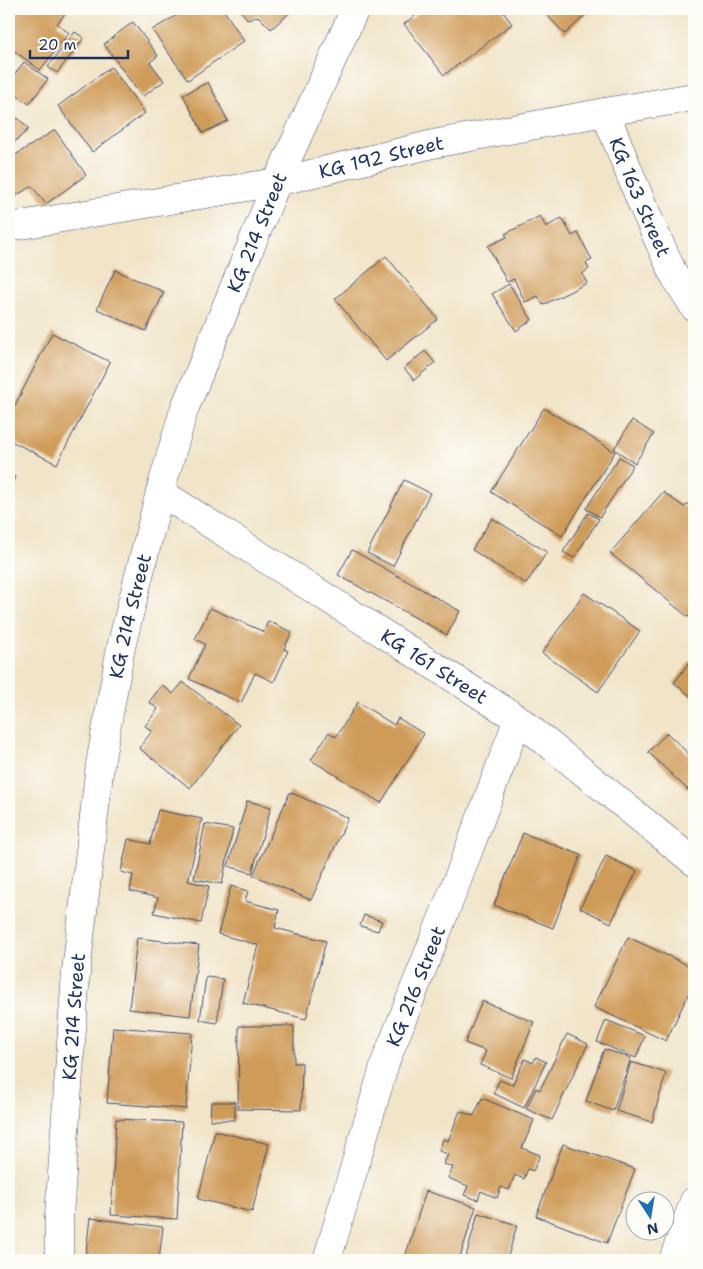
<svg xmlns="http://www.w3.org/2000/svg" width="703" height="1269" viewBox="0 0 703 1269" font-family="'Shantell Sans',sans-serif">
  <rect width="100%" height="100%" fill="#fdfcf7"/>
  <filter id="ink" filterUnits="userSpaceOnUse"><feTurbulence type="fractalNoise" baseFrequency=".02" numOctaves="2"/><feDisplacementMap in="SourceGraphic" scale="10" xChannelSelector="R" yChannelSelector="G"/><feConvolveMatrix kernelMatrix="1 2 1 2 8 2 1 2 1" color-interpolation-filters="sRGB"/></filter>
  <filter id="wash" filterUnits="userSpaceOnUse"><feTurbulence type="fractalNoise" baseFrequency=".0096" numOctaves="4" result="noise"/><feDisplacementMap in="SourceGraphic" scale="20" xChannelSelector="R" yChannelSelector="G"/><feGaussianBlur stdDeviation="1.12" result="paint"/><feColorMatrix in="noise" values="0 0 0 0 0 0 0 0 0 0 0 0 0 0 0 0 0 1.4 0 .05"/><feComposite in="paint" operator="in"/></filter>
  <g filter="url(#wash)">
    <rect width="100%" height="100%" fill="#f1e4c8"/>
    <g id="blocks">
      <path fill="#cf9b58" d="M9,9H69L57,24L69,33L40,70L9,47Z
        M187,9H223L244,41L188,80L152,30Z
        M239,9H294L271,29L258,16L248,20Z
        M424,9H501L512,24L444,75L404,24Z
        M541,9H599L595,12L592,9L565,34Z
        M133,22L158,56L150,62L164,81L142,97L104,44Z
        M75,32L84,38L57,73L48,67Z
        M24,62L48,79L29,104L9,90V82Z
        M111,67L145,113L92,152L58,106Z
        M208,82L228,121L203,133L183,95Z
        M18,118L29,129L9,147V127Z
        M55,130L86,175L46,204L32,186L9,200V159Z
        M540,216L546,227L562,218L572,236L578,233L592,260L586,263L589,269L582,274L587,283L543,305L538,296L525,302L514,279L507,282L488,246L507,237L505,234Z
        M386,256L438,319L386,361L335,299Z
        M115,270L164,292L146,331L97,309Z
        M509,284L532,320L516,331L492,294Z
        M52,333L110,362L57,464L9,440V417Z
        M425,351L435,363L414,380L404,368Z
        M544,408L615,452L562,536L491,492Z
        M632,420L654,434L635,463L614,449Z
        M619,457L633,465L600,517L586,509Z
        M9,474L15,477L9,492Z
        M404,480L430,493L393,566L367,553Z
        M663,492L684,507L691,502L694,504V612L688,617L610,553Z
        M588,513L599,519L574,558L563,552Z
        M492,518L547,552L526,584L472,550Z
        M352,550L460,611L447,635L338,575Z
        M584,593L640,631L598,692L542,653Z
        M210,608L264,632L268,621L292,632L284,649L288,651L274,682L255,673L241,703L189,679L205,644L195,639Z
        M694,656V699L674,683Z
        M183,682L239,725L190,788L139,748L152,731L145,726L158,709L149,702L162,685L173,694Z
        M358,702L394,725L398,718L424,734L381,803L311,760L329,732L336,737Z
        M667,733L694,759V784L688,790L648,752Z
        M290,792L348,818L311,900L253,875Z
        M247,801L271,807L252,873L228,866Z
        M158,810L202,819L188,881L209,886L201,923L154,913L158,898L130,891L133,875L121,872L128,839L150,844Z
        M205,824L233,829L222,884L194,879Z
        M523,833L581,855L553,928L494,905Z
        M606,856L637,871L611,923L580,908Z
        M231,886L248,891L245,901L279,910L275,928L326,941L306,1019L243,1003L258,945L218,934Z
        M364,915L382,921L378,931L360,926Z
        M628,937L694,968V982L666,1041L594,1007Z
        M137,938L199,945L190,1016L129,1009Z
        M206,977L223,979L217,1023L200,1020Z
        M482,1001L534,1022L511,1078L480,1065L486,1051L465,1043Z
        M606,1020L645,1036L636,1058L597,1042Z
        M239,1026H294V1063H302L301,1110L238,1109Z
        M113,1027L192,1033L186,1109L107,1103Z
        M567,1034L588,1044L552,1120L526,1109L536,1088L540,1090Z
        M604,1049L631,1058L613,1111L586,1101Z
        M536,1057L546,1062L524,1108L493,1093L500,1080L512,1085L525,1059L533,1063Z
        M631,1062L666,1073L652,1122L616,1111Z
        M482,1098L534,1120L522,1148L540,1155L533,1171L528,1169L524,1179L515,1175L509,1190L501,1187L497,1198L481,1191L478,1200L464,1195L468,1186L448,1178L453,1167L444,1164L448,1154L439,1151L443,1139L448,1141L460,1111L474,1116Z
        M211,1102H235V1120H210Z
        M116,1119L182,1122L177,1219L111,1215Z
        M215,1131L269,1144L252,1212L198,1199Z
        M563,1144L635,1169L607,1243L536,1216Z
        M426,1191L476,1207L459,1260H404Z
        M478,1213L517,1225L507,1260H465Z
        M90,1218L163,1227L159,1260H85Z"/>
    </g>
  </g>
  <g filter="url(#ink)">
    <use href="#blocks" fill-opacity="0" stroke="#3b4a6e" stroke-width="1"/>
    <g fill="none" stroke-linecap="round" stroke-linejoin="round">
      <g stroke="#3b4a6e" stroke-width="29">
        <g id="street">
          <path id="s1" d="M605,112L642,204L674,275L694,307"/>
          <path id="s2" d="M9,227L277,182L433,144L605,112L694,97"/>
          <path id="s3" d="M160,492L518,719L694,862"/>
          <path id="s4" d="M59,1260V1216L76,972L100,764L121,647L160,492L184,410L277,182L355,9"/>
          <path id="s5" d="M327,1260L386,1060L454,889L518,719"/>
          <path d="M673,1260L694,1201"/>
        </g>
      </g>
      <use href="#street" stroke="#fff" stroke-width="28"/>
    </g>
  </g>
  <g text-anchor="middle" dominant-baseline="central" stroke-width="4" stroke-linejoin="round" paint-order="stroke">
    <g font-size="19" fill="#1b2f5e" stroke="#fdfcf7">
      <text stroke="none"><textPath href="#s2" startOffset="379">KG 192 Street</textPath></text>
      <text stroke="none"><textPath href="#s1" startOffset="92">KG 163 Street</textPath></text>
      <text stroke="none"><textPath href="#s4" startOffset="1054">KG 214 Street</textPath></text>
      <text stroke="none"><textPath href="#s4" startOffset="649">KG 214 Street</textPath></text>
      <text stroke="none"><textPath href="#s3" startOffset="325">KG 161 Street</textPath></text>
      <text stroke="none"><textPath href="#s5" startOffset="288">KG 216 Street</textPath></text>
      <text stroke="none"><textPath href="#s4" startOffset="244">KG 214 Street</textPath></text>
    </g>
  </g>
  <rect width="703" height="1269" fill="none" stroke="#fdfcf7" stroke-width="30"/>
  <g transform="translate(650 1216) rotate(168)"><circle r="24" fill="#fdfcf7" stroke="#a3aaba"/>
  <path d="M0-4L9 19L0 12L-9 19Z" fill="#1f6fb2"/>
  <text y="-8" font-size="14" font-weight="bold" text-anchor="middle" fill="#1b2f5e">N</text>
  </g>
  <path d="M30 50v8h98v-8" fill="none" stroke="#1b2f5e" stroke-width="2.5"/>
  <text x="38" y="50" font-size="15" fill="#1b2f5e" stroke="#fdfcf7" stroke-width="4" paint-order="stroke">20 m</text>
</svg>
